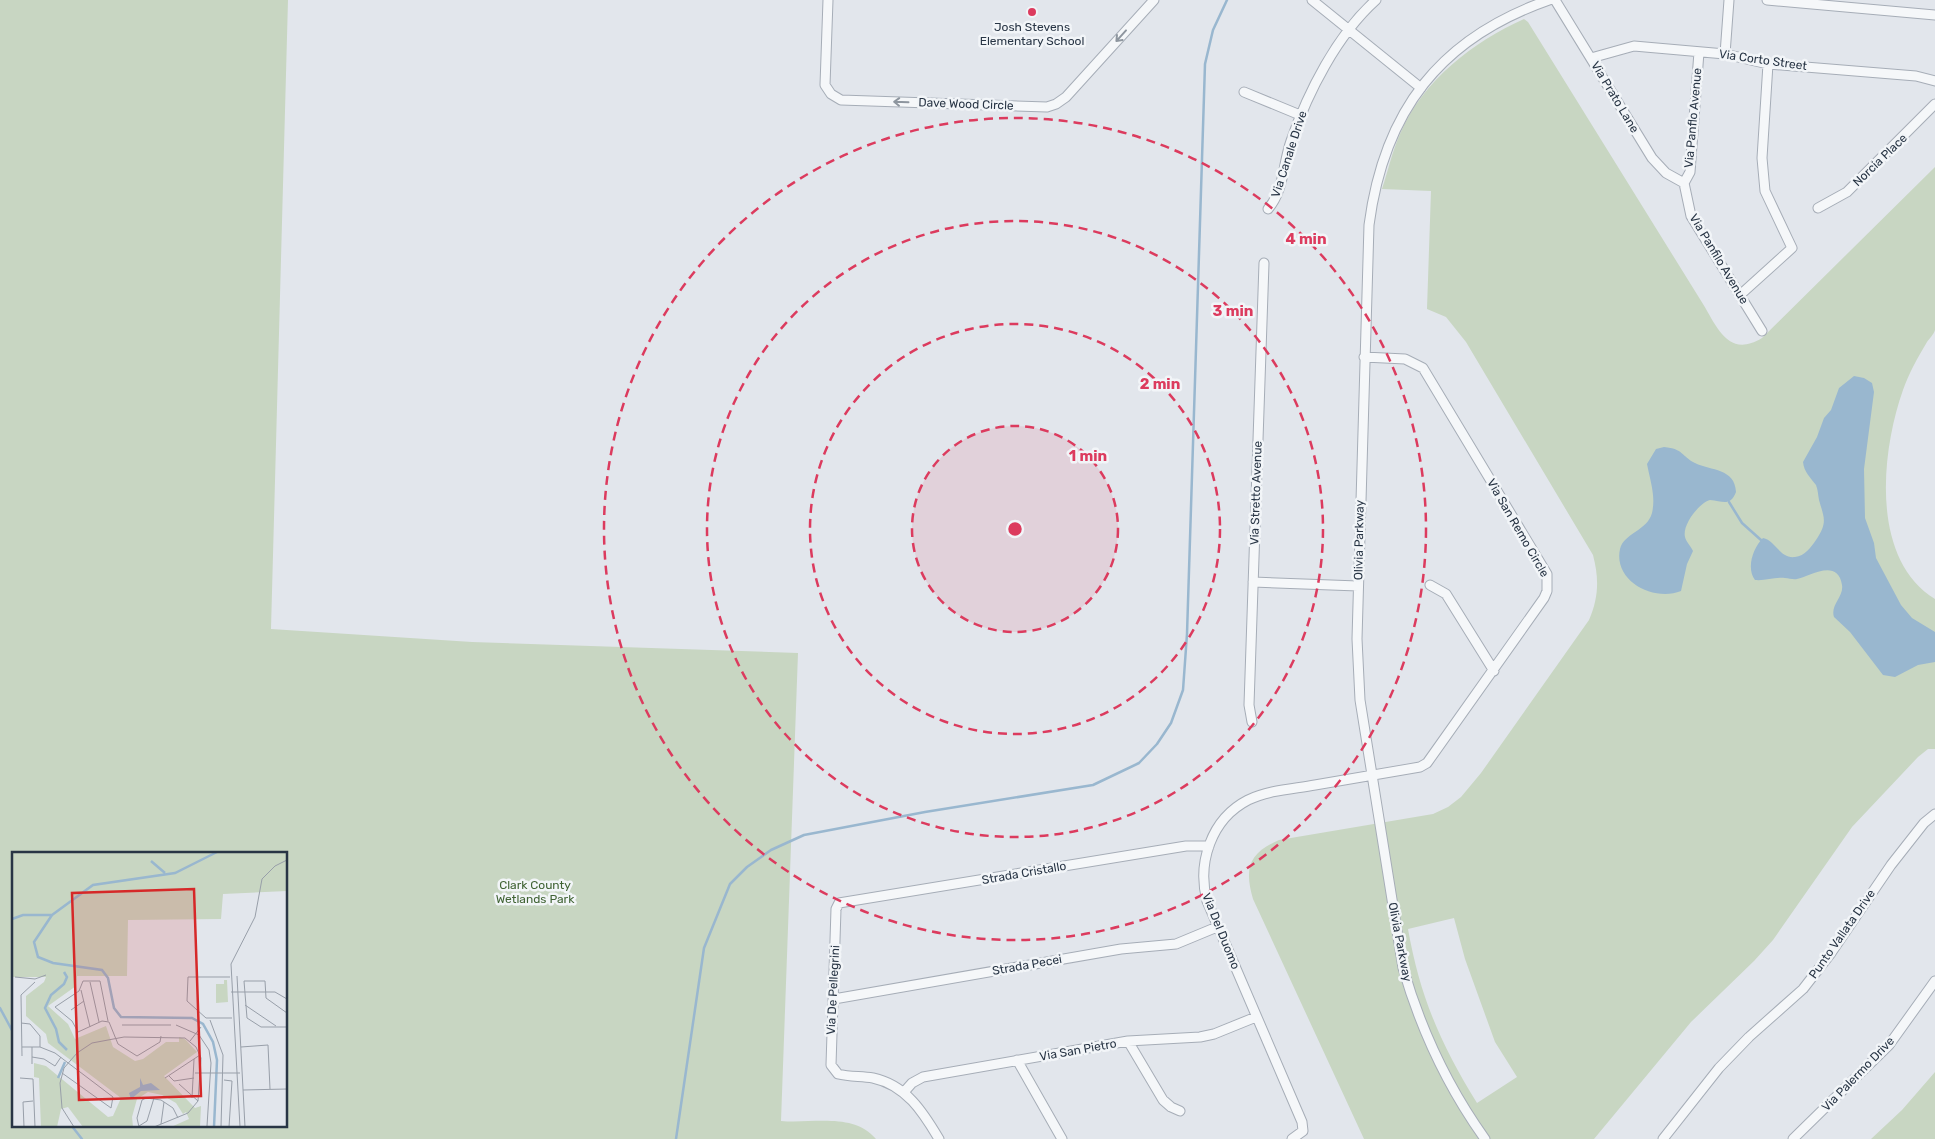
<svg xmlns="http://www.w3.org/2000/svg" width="1935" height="1139" viewBox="0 0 1935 1139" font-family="Rubik,sans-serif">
  <rect width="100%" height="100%" fill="#e2e6ec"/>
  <path fill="#c8d6c2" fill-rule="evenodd" d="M0,0H288L271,629L472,642L798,653L781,1121C812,1124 853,1112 876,1139H0ZM14,853H286V1125H14Z
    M1524,19L1528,22L1703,304C1718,329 1729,358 1762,338L1935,167C1935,207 1935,248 1935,288C1935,301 1935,318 1935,330C1934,334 1929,339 1927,342C1918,357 1909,373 1903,390C1881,452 1870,559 1935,599V749H1928L1918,757L1852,827L1773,940L1754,961L1691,1022L1594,1139H1364L1253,899C1244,868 1249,853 1279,840L1433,814L1448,807L1461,797L1481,773L1589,620C1599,597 1599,578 1593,555L1466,342L1446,317L1427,309L1431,191L1382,189C1388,171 1392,152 1400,134C1423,80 1473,42 1524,19ZM1454,918L1465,959L1495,1042L1517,1077L1477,1103C1441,1045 1420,997 1408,929Z
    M1935,1072V1139H1871L1902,1110Z"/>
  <path fill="#99b7cf" d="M1854,376L1864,378L1872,383L1874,392L1864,469L1865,518L1874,543L1876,558L1901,605L1912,618L1935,632V662L1918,665L1895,677L1883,675L1850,632L1834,617C1830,605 1844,597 1842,585C1838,557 1808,577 1797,579C1793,580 1789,578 1785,578C1775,577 1765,581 1755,580C1746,568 1753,548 1763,538C1775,540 1780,559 1795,557C1805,556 1811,547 1816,540C1828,522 1824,518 1819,500C1818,495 1818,490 1816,485C1810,477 1804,472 1803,462L1817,437L1824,418L1831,410L1839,388Z
    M1664,447C1684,449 1681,456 1695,463C1711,471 1735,468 1736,492C1730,507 1723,501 1710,500C1699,503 1682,525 1685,537C1686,542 1691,546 1693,551L1687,564L1681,591C1654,602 1613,581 1620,549C1624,533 1647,531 1652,513C1656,496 1650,480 1647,464L1656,449Z"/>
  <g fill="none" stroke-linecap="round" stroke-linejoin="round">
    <path stroke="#99b7cf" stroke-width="2.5" d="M1729,502L1742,523L1761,540
      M0,1008L14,1034
      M71,1125L82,1139
      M676,1139L704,948L730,884L747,867L771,850L804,835L925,812L1093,785L1139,763L1157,744L1171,723L1183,690L1187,634L1205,64L1213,30L1227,0"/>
    <g stroke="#a6adb7" stroke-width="11">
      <path id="minor" d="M828,0L825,85L831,94L841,100L1047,107L1056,104L1066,97L1154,0
        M1312,0L1421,88
        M1555,0L1652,158L1666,173L1684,183
        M1767,0L1935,15
        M1725,54L1729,0
        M1591,58L1634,46L1725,54L1768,64L1916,76L1935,81
        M1244,92L1300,115
        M1684,183L1691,216L1762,331
        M1684,183L1690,172L1699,52
        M1818,208L1847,192L1935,104
        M1268,209C1284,191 1283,163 1291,141C1308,92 1337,35 1376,0
        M1740,295L1792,248L1765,191L1762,158L1768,64
        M1253,582L1358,586
        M1430,585L1446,594L1494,671
        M1252,722L1249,705L1264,263
        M834,999L1121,949L1176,944L1217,927
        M1128,1041L1163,1100L1171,1107L1180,1111
        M1017,1060L1062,1139
        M904,1092L912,1083L923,1077L1128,1041L1200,1037L1214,1034L1256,1017
        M939,1139C923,1112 906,1085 873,1078C861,1076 850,1077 838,1074L831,1065L836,909L839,903L1186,846H1209
        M1292,1139L1303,1131L1302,1122L1207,901C1197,863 1211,819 1248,800C1269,790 1293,789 1315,785C1350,779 1385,773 1420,767L1427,763L1544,598L1547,591V574L1423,368L1405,359L1364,357
        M1485,1139C1447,1086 1421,1030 1403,968L1360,700L1357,639L1369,225C1384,111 1440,38 1549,0
        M1663,1139L1719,1068L1749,1037L1803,989L1831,953L1891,865L1924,823L1935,814
        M1793,1139L1889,1045L1935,981"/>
    </g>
    <use href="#minor" stroke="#f5f7f9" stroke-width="9"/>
  </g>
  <defs><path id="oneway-shaft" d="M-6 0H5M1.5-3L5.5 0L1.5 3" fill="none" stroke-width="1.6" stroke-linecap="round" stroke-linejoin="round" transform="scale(1.25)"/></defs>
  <g stroke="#8e969f">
    <use href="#oneway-shaft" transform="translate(1121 36) rotate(132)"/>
    <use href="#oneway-shaft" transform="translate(901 102) rotate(-178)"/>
  </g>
  <circle cx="1015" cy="529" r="103" fill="#dc3b5e" fill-opacity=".12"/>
  <g fill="none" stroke="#dc3b5e" stroke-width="2.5" stroke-dasharray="9 6">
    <circle cx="1015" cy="529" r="103"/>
    <circle cx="1015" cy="529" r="205"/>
    <circle cx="1015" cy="529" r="308"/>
    <circle cx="1015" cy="529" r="411"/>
  </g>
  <circle fill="#dc3b5e" stroke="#f2f5f8" stroke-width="2" cx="1032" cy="12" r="5"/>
  <g text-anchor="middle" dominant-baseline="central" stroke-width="5" stroke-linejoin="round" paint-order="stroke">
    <g font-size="12" fill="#283545" stroke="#f2f5f8">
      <text x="1032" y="27">Josh Stevens<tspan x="1032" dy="14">Elementary School</tspan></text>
    </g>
    <g font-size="12" fill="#283545" stroke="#f2f5f8">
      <text transform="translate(1763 60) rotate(8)">Via Corto Street</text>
      <text transform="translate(1615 97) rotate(59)">Via Prato Lane</text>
      <text transform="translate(966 104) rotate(2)">Dave Wood Circle</text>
      <text transform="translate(1693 118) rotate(-85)">Via Panflo Avenue</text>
      <text transform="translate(1289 154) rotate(-72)">Via Canale Drive</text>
      <text transform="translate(1880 160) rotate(-44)">Norcia Place</text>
      <text transform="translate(1719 259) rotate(59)">Via Panfilo Avenue</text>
      <text transform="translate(1256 493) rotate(-88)">Via Stretto Avenue</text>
      <text transform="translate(1518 528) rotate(60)">Via San Remo Circle</text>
      <text transform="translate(1359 540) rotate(-89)">Olivia Parkway</text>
      <text transform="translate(1024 873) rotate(-10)">Strada Cristallo</text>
      <text transform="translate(1221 931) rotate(68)">Via Del Duomo</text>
      <text transform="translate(1842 934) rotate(-55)">Punto Vallata Drive</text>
      <text transform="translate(1400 942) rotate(79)">Olivia Parkway</text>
      <text transform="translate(1027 965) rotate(-10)">Strada Pecei</text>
      <text transform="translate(833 990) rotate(-87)">Via De Pellegrini</text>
      <text transform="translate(1078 1050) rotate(-10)">Via San Pietro</text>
      <text transform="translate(1858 1074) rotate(-46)">Via Palermo Drive</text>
    </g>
    <g font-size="12" fill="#406334" stroke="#f2f5f8">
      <text x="535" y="885">Clark County<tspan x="535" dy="14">Wetlands Park</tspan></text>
    </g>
  </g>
  <g transform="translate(12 852)">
    <rect width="275" height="275" fill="#e2e6ec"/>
    <path d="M0,0H275V39L211,42L209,67L116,68L115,124H65L64,134L36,154L56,172L63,187L94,174L101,195L123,209L131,207L154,190H167V185L173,187L185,200L152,224L183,256L189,254L188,275H159L177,267L174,260L171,262L164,251L150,243L136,240L125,247L120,265L121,275H71L56,255L49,257L45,275H29L27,226L22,225V211L34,214L96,265L101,264L109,246L36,191L34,182L14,164V144L32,130L34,125H0ZM212,128H215L216,150L204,151V132H212Z" fill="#c8d6c2"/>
    <path d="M128,226L131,233L139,231L148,238L129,239L119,247L117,241L128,235Z" fill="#99b7cf"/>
    <path fill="none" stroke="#99b7cf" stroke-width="2.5" d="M139,9L153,21M40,63L22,90L26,105L41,111L90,118L96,126L102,156L109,165L180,166L191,172L201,190L205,208L202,275M0,67L11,63H40L81,33L163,21L205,0M52,120L55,125L52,132L39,143L33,156L44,177L47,190L55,198M46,226L53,210"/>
    <path fill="none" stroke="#989fa9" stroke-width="1" d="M225,124L233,275M3,125L23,127L34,123M218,125H176L175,149L194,166H220M78,130L87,170M69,138L78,175M219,140H263L275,147M233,153L264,174M59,158L72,149M275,161L254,146L253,129H232L235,166L249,175H275M198,168L211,203L209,275M96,169L88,129H71L67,139L43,155L60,169L66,180L90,169L97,170L106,192L125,204L148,190L149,184M9,171L18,172L28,184V195M110,173H159M164,173L187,183L197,198L199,211L195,274M178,189L189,175M10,195H28L43,201L101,245L99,256L50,221M20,195V212M229,195L256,193L258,237M10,204L9,143L23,130M20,205L32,207L43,214L49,205M183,221H228M157,224L162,229L182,226M8,226L21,227L23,275M153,226L188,203M212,228L220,229L217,275M167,232L186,249M231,238L275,237M180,246L182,207M0,251V273M149,272L152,250M127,274L135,269L142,246M12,275L11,250L21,249M62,275L50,256L48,231L52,216L65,201L80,191L112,185L173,186L184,195L189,206L186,249L176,261L142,275M127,275L125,266L130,248L134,246L149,248L161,256L166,266M228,275L219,112L243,65L250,27L263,14L275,8"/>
    <path fill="#d62828" fill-opacity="0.15" stroke="#d62828" stroke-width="2.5" d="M182,37L189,244L67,248L60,41Z"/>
    <rect width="275" height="275" fill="none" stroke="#283545" stroke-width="2.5"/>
  </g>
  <circle cx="1015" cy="529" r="8" fill="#dc3b5e" stroke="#f2f5f8" stroke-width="2.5"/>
  <g font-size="15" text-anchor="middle" font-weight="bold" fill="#dc3b5e" stroke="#f2f5f8" stroke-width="5" stroke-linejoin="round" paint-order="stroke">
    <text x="1306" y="244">4 min</text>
    <text x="1233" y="316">3 min</text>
    <text x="1160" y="389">2 min</text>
    <text x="1088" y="461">1 min</text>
  </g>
</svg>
